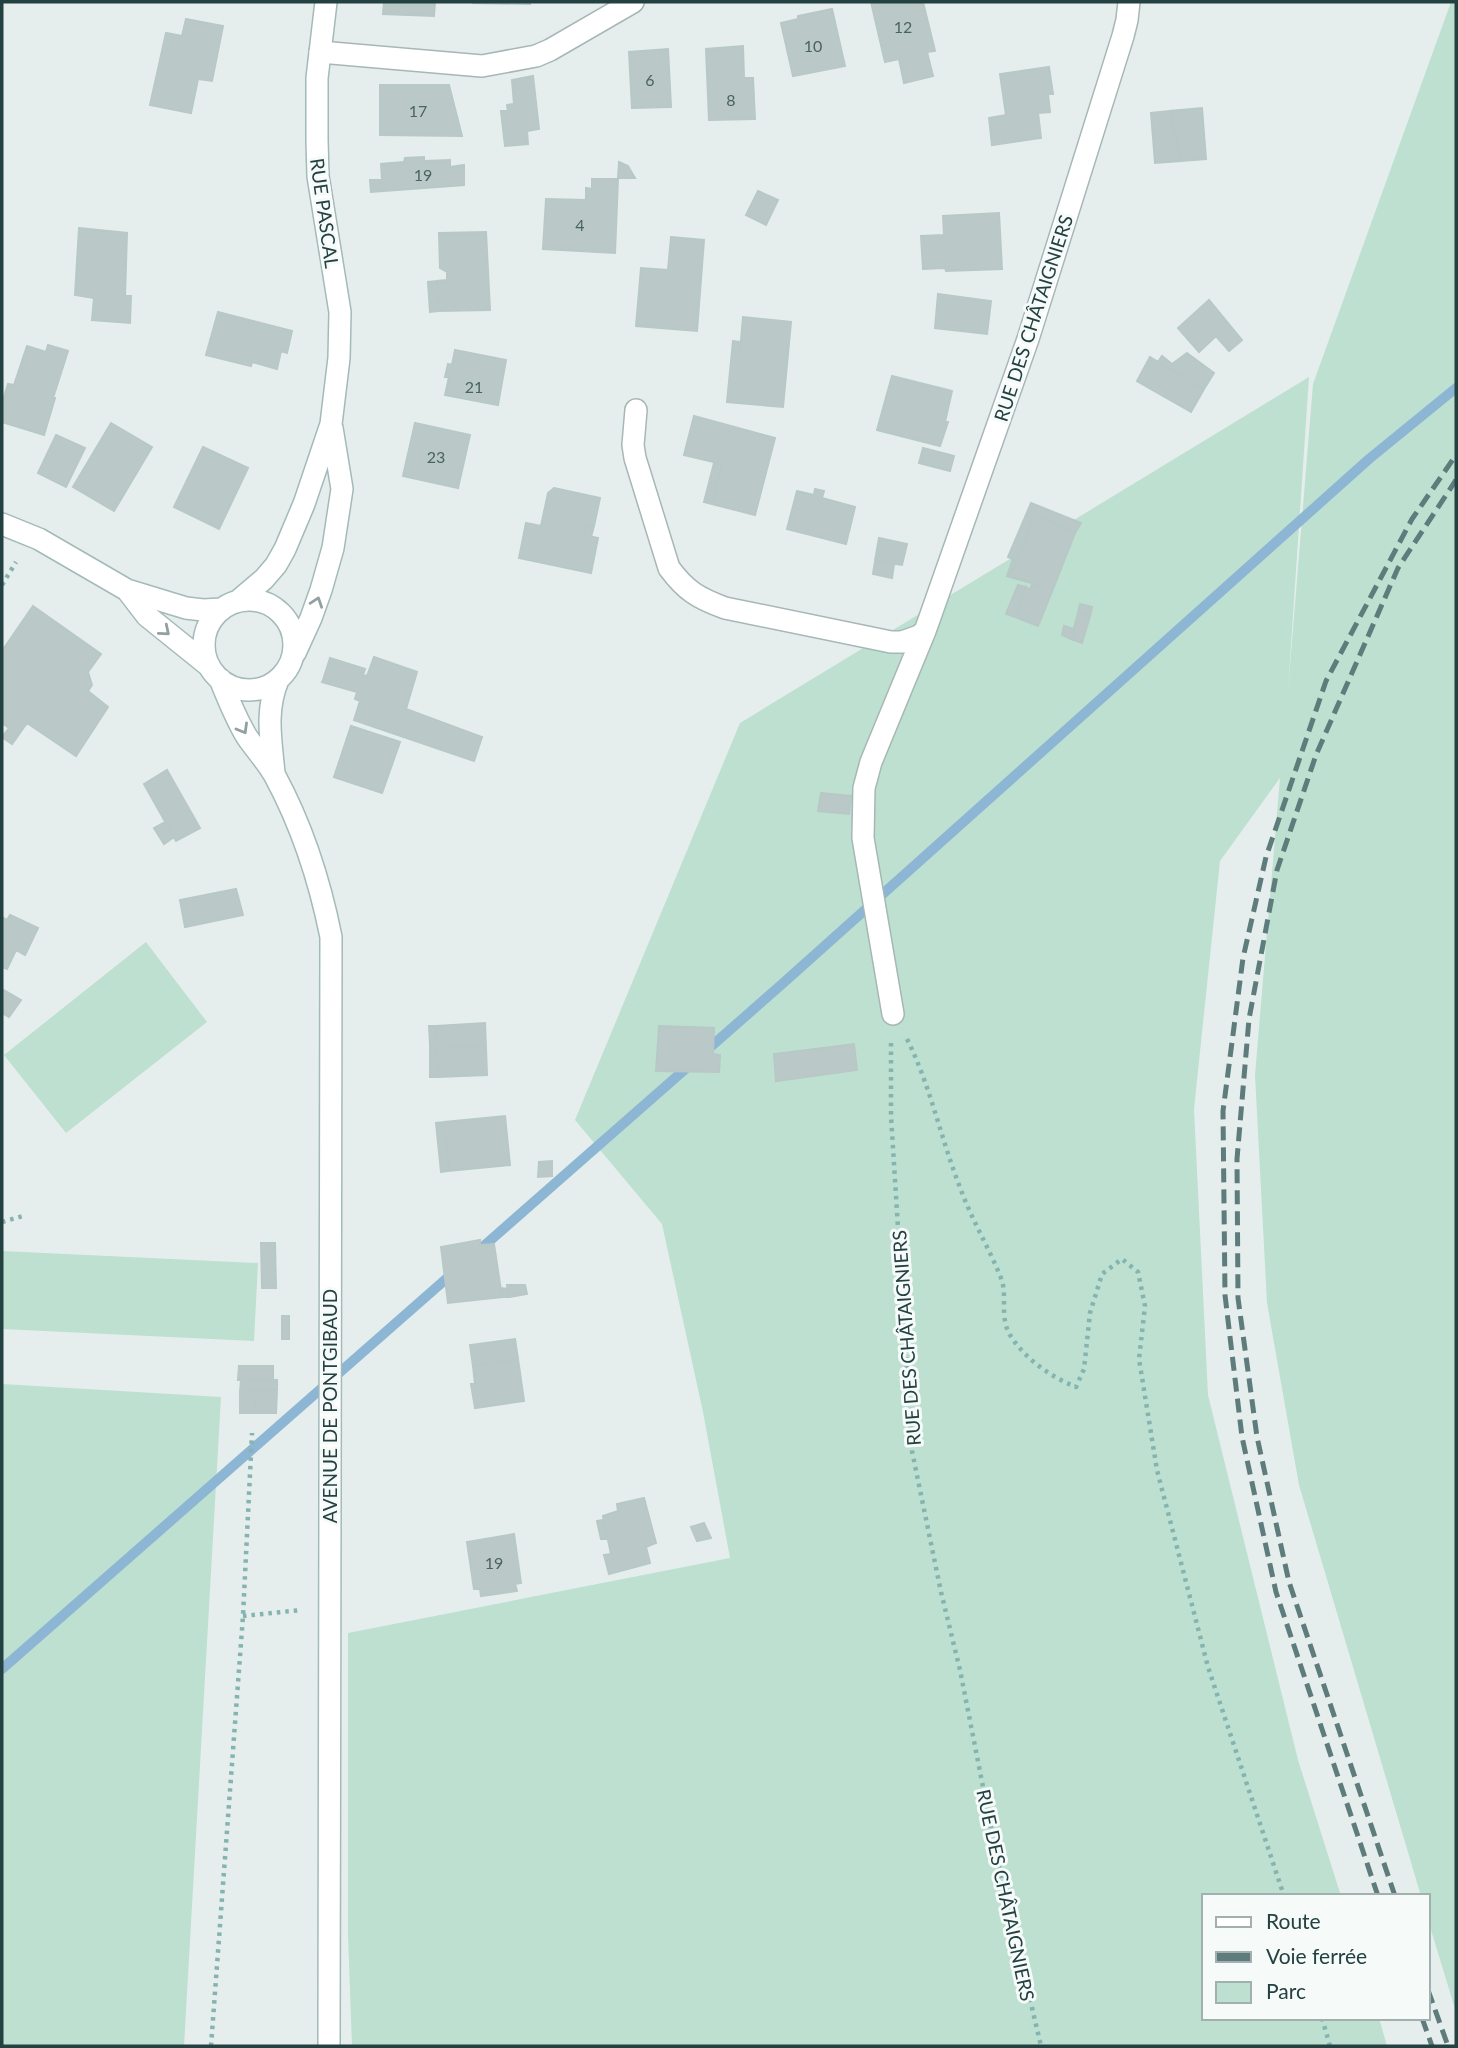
<svg xmlns="http://www.w3.org/2000/svg" width="1458" height="2048" viewBox="0 0 1458 2048" font-family="Lato,sans-serif">
  <rect width="100%" height="100%" fill="#e5eeed"/>
  <path fill="#bde0d0" d="M1451,2H1456V2012L1428,1920V1896H1421L1299,1485L1267,1303L1255,1075L1280,778L1220,861L1194,1109L1208,1395L1298,1760L1341,1896H1204V2018H1379L1387,2046H352L348,1935V1633L730,1558L703,1412L662,1224L575,1120L740,723L1309,377L1288,690L1313,384Z
    M146,942L207,1022L66,1133L4,1055Z
    M2,1251L258,1263L254,1341L2,1329Z
    M2,1384L221,1397L184,2046H2Z"/>
  <g fill="none" stroke-linecap="round" stroke-linejoin="round">
    <path stroke="#8cb6d4" stroke-width="10" d="M477,1252L781,985L1369,459L1456,388
      M2,1669L454,1272"/>
  </g>
  <path fill="#bac9c7" stroke="#b7c8c6" stroke-width="2" d="M384,2H435L434,16L383,14Z
    M473,2H530V4L473,3Z
    M871,2H923L935,51L927,52L933,76L904,83L899,59L885,62Z
    M832,9L845,66L793,76L781,23L798,19V16Z
    M186,19L223,26L212,81L198,79L191,113L150,105L166,33L182,36Z
    M743,46L744,78H753L755,119L709,120L706,49Z
    M668,49L671,107L632,108L629,52Z
    M1049,67L1053,94H1048L1050,112L1038,113L1041,138L992,145L989,118L1006,115L1000,74Z
    M533,76L539,129L527,131L528,144L505,146L501,111H508L507,105L514,104L512,80Z
    M380,85H449L462,136L380,135Z
    M1202,108L1206,159L1181,161L1170,111Z
    M1170,111L1181,161L1155,163L1151,113Z
    M424,157V161L450,160V167L464,165V185L371,192L370,180H382L381,164L404,162L405,158Z
    M619,162L628,166L635,178H618Z
    M592,179H618L615,253L543,249L546,199L586,200V188L592,189Z
    M758,191L778,200L766,225L746,215Z
    M999,213L1002,269L946,271L945,268L923,269L921,236L944,235L943,216Z
    M79,228L127,233L125,296H131L130,323L92,320L94,298L75,295Z
    M486,232L490,310L438,311L437,281L447,280V272L440,268L439,233Z
    M671,237L704,240L697,331L636,326L641,268L668,270Z
    M437,281L438,311L430,312L428,282Z
    M938,294L991,301L987,334L935,328Z
    M1209,300L1242,340L1229,351L1216,336L1199,352L1178,328Z
    M218,312L292,331L287,353L281,351L277,369L252,362L251,366L206,355Z
    M743,317L791,322L783,407L727,402L732,351L740,352Z
    M733,341L741,342L740,352L732,351Z
    M48,345L68,351L53,398H55L44,435L2,422V404L8,384L14,385L27,346L46,352Z
    M455,350L506,360L498,405L445,395L449,377H445L448,364L452,365Z
    M1187,353L1214,373L1204,389L1158,362L1162,356L1172,364Z
    M1150,357L1204,389L1191,412L1137,381Z
    M892,376L952,391L945,422H948L940,446L877,430Z
    M694,416L775,438L755,515L712,504L722,464L684,455Z
    M111,423L152,447L114,511L73,487Z
    M415,423L470,435L458,488L403,476Z
    M56,435L85,448L66,487L38,473Z
    M203,447L248,468L219,529L174,507Z
    M923,448L954,456L950,471L919,463Z
    M714,463L722,464L712,504L704,502Z
    M554,488L600,498L594,526L586,525L584,535L598,538L591,573L519,558L526,523L541,526L548,493Z
    M815,489L824,491L822,498L855,507L846,544L787,529L797,491L814,495Z
    M1031,503L1081,523L1075,533L1035,514L1017,560L1013,559L1008,557Z
    M1035,514L1075,533L1053,589L1010,577Z
    M586,525L594,526L591,537L584,535Z
    M879,538L907,544L902,565L875,561Z
    M1013,559L1017,560L1010,577L1007,576Z
    M875,561L894,564L892,578L873,574Z
    M1032,584L1053,589L1038,626L1015,617L1026,587L1030,590Z
    M1018,585L1026,587L1015,617L1006,614Z
    M1080,604L1092,607L1090,616L1078,613Z
    M33,606L101,654L88,672L92,685L88,691L108,707L76,756L27,723L12,744L2,737L9,728L2,723V651Z
    M1078,613L1090,616L1082,643L1071,639Z
    M1064,626L1074,629L1071,639L1062,635Z
    M374,657L417,672L406,709L482,737L474,761L354,720L360,701L355,699L357,692L322,682L323,680L330,658L365,669L363,675L367,676Z
    M351,726L400,742L382,793L334,777Z
    M167,770L200,828L176,841L144,784Z
    M821,793L851,796L849,814L818,811Z
    M165,822L174,837L164,844L154,828Z
    M236,889L243,915L185,927L180,900Z
    M10,915L38,928L25,955L16,950L7,969L2,967V917L7,920Z
    M2,989L21,1000L9,1017L2,1013Z
    M485,1023L486,1048L437,1045V1026Z
    M429,1026H437V1045H430Z
    M659,1026L714,1028L713,1054L720,1055L719,1072L656,1071Z
    M854,1044L857,1070L776,1081L774,1054Z
    M430,1045H437L438,1077H430Z
    M437,1045L486,1048L487,1075L438,1077Z
    M505,1116L510,1165L449,1171L445,1122Z
    M445,1122L449,1171L441,1172L436,1123Z
    M552,1161V1176L538,1177L539,1162Z
    M480,1240V1245L494,1244L502,1297L448,1303L441,1247Z
    M261,1243H275L276,1288H262Z
    M507,1285H525L527,1294L509,1297Z
    M500,1288L508,1289L509,1297H502Z
    M282,1316H289V1339H282Z
    M515,1339L518,1359L473,1366L470,1345Z
    M518,1359L524,1401L475,1408L471,1384H475L473,1366Z
    M239,1366H273V1380H238Z
    M241,1380H256V1391L240,1392Z
    M256,1380H277V1390L256,1391Z
    M277,1390L276,1413H255L256,1391Z
    M256,1391L255,1413H240V1392Z
    M644,1498L656,1543L646,1547L650,1563L609,1574L604,1555L611,1554L603,1516L618,1511L617,1504Z
    M603,1520L607,1538L601,1539L597,1521Z
    M704,1523L711,1538L697,1541L691,1527Z
    M514,1534L521,1583L515,1584L517,1591L481,1596L480,1589H474L467,1542Z"/>
  <g fill="none" stroke-linecap="round" stroke-linejoin="round">
    <g stroke="#a7b7b6" stroke-width="24">
      <path id="street" d="M320,52L482,66L536,56L550,50L633,2
        M636,410L633,445L635,458L669,568C686,591 698,598 725,608L891,642H902L919,636L925,631L929,620L1028,339L1123,36L1127,20L1129,2
        M893,1014L863,838L864,788L871,762L925,631"/>
    </g>
    <g stroke="#a3bab9" stroke-width="24">
      <path id="secondary" d="M2,524L39,539L127,590L186,608L203,610L222,609
        M127,590L147,616L209,666
        M204 645a45 45 0 1 1 90 0a45 45 0 1 1-90 0Z
        M238,601L264,579L276,565L285,549L304,504L331,424L339,358L340,312L318,176L317,140V78L326,2
        M295,653L311,618L321,590L333,548L342,489L332,428
        M220,679C228,699 236,719 247,737C256,750 267,762 275,776C302,826 320,882 331,937L329,2046
        M274,773C271,740 265,711 278,680"/>
    </g>
    <path stroke="#84b3b0" stroke-width="4.5" stroke-dasharray="3.5 5" stroke-linecap="butt" d="M2,585L16,562
      M907,1039C931,1087 941,1140 961,1190C972,1220 989,1248 1001,1278C1008,1296 999,1316 1010,1335C1025,1359 1051,1377 1076,1387L1084,1369L1090,1313L1102,1274L1122,1259L1138,1272L1145,1306L1139,1359L1157,1470L1208,1667L1284,1896
      M891,1043V1116L912,1451L941,1592L960,1670L998,1863L1041,2046
      M2,1222L23,1216
      M243,1616L301,1610
      M1322,2018L1330,2046
      M211,2046L243,1616L252,1433"/>
    <use href="#street" stroke="#fff" stroke-width="21"/>
    <use href="#secondary" stroke="#fff" stroke-width="21"/>
    <path stroke="#5e7c7c" stroke-width="5" stroke-dasharray="14 7" stroke-linecap="butt" d="M1378,1896L1276,1592L1242,1437L1225,1295L1223,1111L1243,958L1266,857L1326,681L1412,519L1456,455
      M1395,1896L1289,1582L1257,1437L1238,1298L1237,1159L1249,1019L1277,870L1316,755L1398,568L1456,480
      M1428,1990L1448,2046
      M1422,2018L1432,2046"/>
  </g>
  <defs><path id="oneway-chevron" d="M-2-3.5L2.5 0L-2 3.5" fill="none" stroke-width="1.6" stroke-linecap="round" stroke-linejoin="round" transform="scale(1.75)"/></defs>
  <g stroke="#91a0a0">
    <use href="#oneway-chevron" transform="translate(317 602) rotate(-71)"/>
    <use href="#oneway-chevron" transform="translate(165 631) rotate(40)"/>
    <use href="#oneway-chevron" transform="translate(243 729) rotate(60)"/>
  </g>
  <g text-anchor="middle" dominant-baseline="central" stroke-width="6" stroke-linejoin="round" paint-order="stroke">
    <g font-size="16" fill="#496362">
      <text x="903" y="26">12</text>
      <text x="813" y="45">10</text>
      <text x="650" y="79">6</text>
      <text x="731" y="99">8</text>
      <text x="418" y="110">17</text>
      <text x="423" y="174">19</text>
      <text x="580" y="224">4</text>
      <text x="474" y="386">21</text>
      <text x="436" y="456">23</text>
      <text x="494" y="1562">19</text>
    </g>
    <g font-size="19" fill="#234141" stroke="#f6faf9">
      <text transform="translate(325 213) rotate(82)">RUE PASCAL</text>
      <text transform="translate(1033 318) rotate(-72)">RUE DES CHÂTAIGNIERS</text>
      <text transform="translate(906 1338) rotate(-94)">RUE DES CHÂTAIGNIERS</text>
      <text transform="translate(329 1406) rotate(-90)">AVENUE DE PONTGIBAUD</text>
      <text transform="translate(1006 1895) rotate(78)">RUE DES CHÂTAIGNIERS</text>
    </g>
  </g>
  <rect width="1458" height="2048" fill="none" stroke="#234141" stroke-width="7"/>
  <rect x="1202" y="1894" width="228" height="126" fill="#f6faf9" stroke="#a2b0af" stroke-width="2"/>
  <rect x="1216" y="1917" width="35" height="10" fill="#ffffff" stroke="#a2b0af" stroke-width="2"/>
  <text x="1266" y="1929" font-size="21" fill="#234141">Route</text>
  <rect x="1216" y="1952" width="35" height="10" fill="#5e7c7c" stroke="#a2b0af" stroke-width="2"/>
  <text x="1266" y="1964" font-size="21" fill="#234141">Voie ferrée</text>
  <rect x="1216" y="1982" width="35" height="21" fill="#bde0d0" stroke="#a2b0af" stroke-width="2"/>
  <text x="1266" y="1999" font-size="21" fill="#234141">Parc</text>
</svg>
